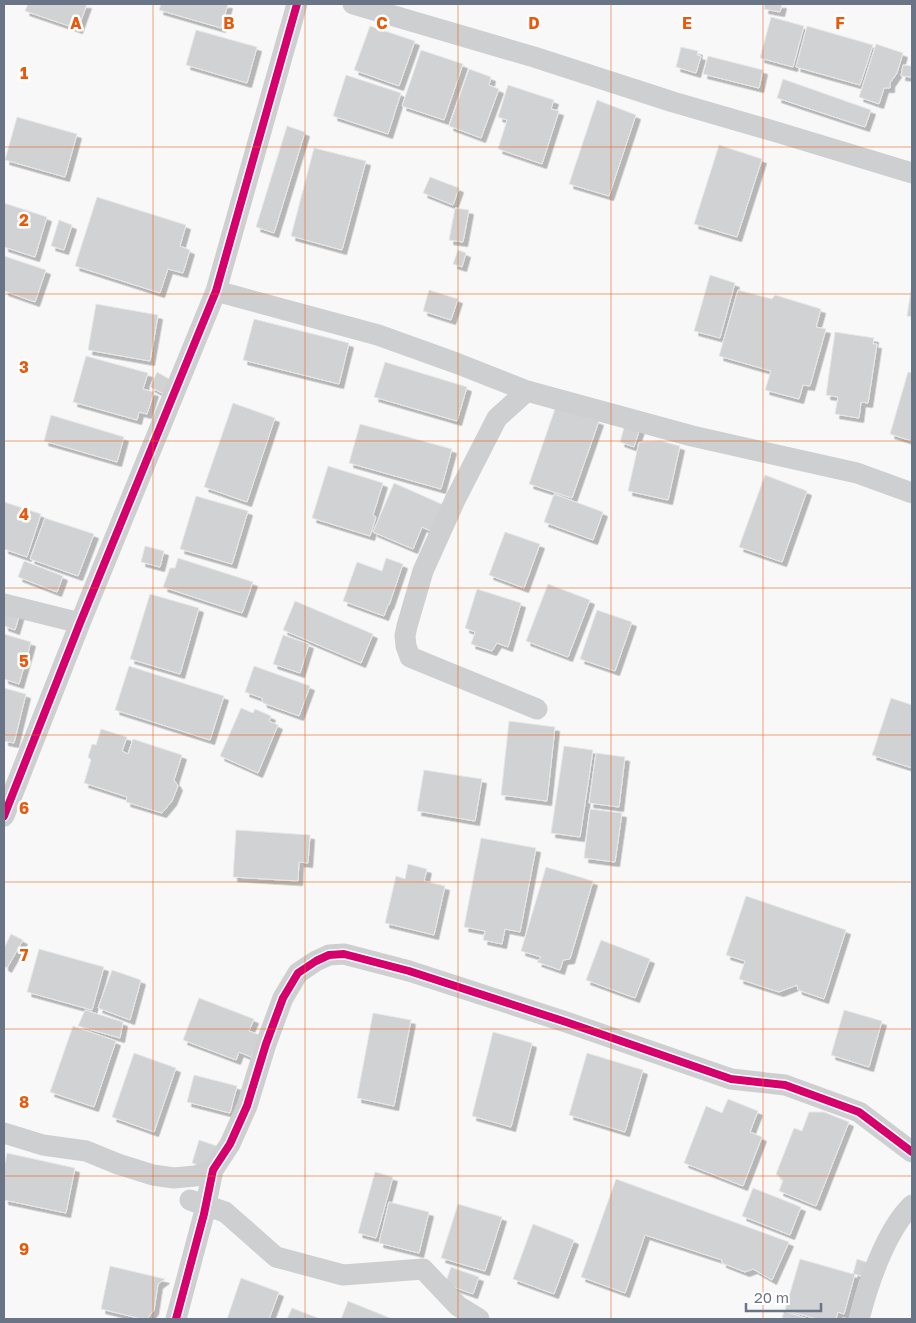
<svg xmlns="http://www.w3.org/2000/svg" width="916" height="1323" viewBox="0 0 916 1323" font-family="'Golos Text',sans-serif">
  <defs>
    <filter id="shadow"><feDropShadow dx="4.5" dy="4.5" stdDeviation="0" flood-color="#0004"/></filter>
  </defs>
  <rect width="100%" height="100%" fill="#f8f8f8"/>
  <path fill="#d0d2d3" stroke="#e8e8e8" filter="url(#shadow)" d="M28,4H87L78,29L25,11Z
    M161,4H228L221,28L159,10Z
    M765,4H782L780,12L764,9Z
    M771,17L804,26L793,67L760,58Z
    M370,26L415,41L399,86L354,70Z
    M807,26L873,45L860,85L796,67Z
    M196,30L257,47L247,83L186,65Z
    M876,44L903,53L897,73L890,83V88H884L879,104L859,97Z
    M681,47L698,51L697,55L701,56L696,73L676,67Z
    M421,50L463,64L444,120L402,106Z
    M708,56L763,70L759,88L703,74Z
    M903,65L912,66V77L901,76Z
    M469,69L491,77L489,85L499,89L481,138L449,126Z
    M346,75L401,93L388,134L333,116Z
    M783,79L871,110L865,127L777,98Z
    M508,85L554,100L551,109L559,111L542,164L498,149L507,120L498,117Z
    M597,100L636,115L609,196L569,184Z
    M17,117L77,134L65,177L5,160Z
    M287,126L305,132L274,233L256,227Z
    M719,145L762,159L737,237L694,224Z
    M314,148L366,161L342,250L291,236Z
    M430,177L459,188L453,205L423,193Z
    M97,197L186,225L180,246L190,250L183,273L168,269L160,293L75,266Z
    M4,203L47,217L35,257L4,247Z
    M455,208L469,210L463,242L449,240Z
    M59,220L72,225L64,250L51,246Z
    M458,250L466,253L462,267L453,264Z
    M4,256L46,270L35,302L4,291Z
    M710,275L735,283L720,338L694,331Z
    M912,284V317L907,316Z
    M429,290L458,299L451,320L423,311Z
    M738,290L772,299L775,295L821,309L816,327L826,329L810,386L803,385L799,399L765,390L771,371L719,356Z
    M96,304L158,315L150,361L88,350Z
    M254,319L349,343L339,384L243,360Z
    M835,332L874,338L873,344H877L868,403L861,402L859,418L835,414L838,397L826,395Z
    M86,356L148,373L143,389L154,392L147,414L139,412L137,420L73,402Z
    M385,362L467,387L457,421L374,397Z
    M157,372L171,380L164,394L150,387Z
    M908,372L912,373V441L890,434Z
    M233,403L275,418L247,502L204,487Z
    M556,406L599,421L572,498L529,484Z
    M51,415L124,437L117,462L44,441Z
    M360,424L452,449L441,489L349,463Z
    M625,424L640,428L634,447L620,442Z
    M661,441L680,446L668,500L628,491L639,442Z
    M328,466L383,483L373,515L376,517L370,536L312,518Z
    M765,475L807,491L782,562L739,547Z
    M394,483L446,506L435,533L422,527L413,549L373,532Z
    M554,494L603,512L593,540L544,522Z
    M196,496L248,511L232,564L180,549Z
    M4,502L41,514L27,557L4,549Z
    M45,518L94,534L78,576L30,559Z
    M505,532L540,544L524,588L489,575Z
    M145,546L164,551L160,567L141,562Z
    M178,558L253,582L242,613L163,587L170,568H175Z
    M386,558L403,564L389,605H388L384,616L343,601L357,562L382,571Z
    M24,561L63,576L57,592L18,577Z
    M548,584L590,600L568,657L526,641Z
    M477,589L521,603L508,647L497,643L492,651L471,644L475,632L465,628Z
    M150,594L199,608L180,674L130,659Z
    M295,601L373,634L361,663L283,630Z
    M4,608L20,613L15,630L4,626Z
    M597,610L632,622L615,671L580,659Z
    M4,634L31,642L19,684L4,679Z
    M283,635L309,644L300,673L273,664Z
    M129,666L224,696L210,740L115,710Z
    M254,666L310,686L299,716L263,703L262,698L245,692Z
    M4,688L26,694L14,743L4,741Z
    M891,698L912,705V768L872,755Z
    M241,708L253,713L255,709L271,716L269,721L278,725L258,773L220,756Z
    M509,721L555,727L547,801L501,795Z
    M101,729L127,737L122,751L128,754L133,739L182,755L174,780L178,786L172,801L162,813L126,802L127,797L84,783L91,760L88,757L92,744L96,745Z
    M564,746L593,750L580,837L551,833Z
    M596,753L625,757L619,807L589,803Z
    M424,770L482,779L475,821L417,811Z
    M590,809L622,813L615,862L584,858Z
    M236,830L310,835L308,863L299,862L298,881L233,877Z
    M481,838L536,848L520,932L505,929L502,944L483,940L485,931L464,927Z
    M408,864L427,869L424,881L445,886L434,935L385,923L396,876L405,879Z
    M546,867L593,881L570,959L563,960L560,970L537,962L541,957L521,951Z
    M746,896L846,930L824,999L798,990L797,985L779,992L739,979L745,961L726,955Z
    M11,934L23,940L7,968L4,966V948Z
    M601,940L650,959L635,998L586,980Z
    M39,949L104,967L92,1010L27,992Z
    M112,970L141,980L130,1020L98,1008Z
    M199,998L254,1019L249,1031L260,1035L251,1057L239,1052L236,1060L183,1040Z
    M85,1010L123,1022L120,1038L78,1026Z
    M844,1010L882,1021L869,1067L831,1055Z
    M373,1013L411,1020L394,1106L357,1098Z
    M73,1026L116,1041L94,1107L50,1092Z
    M493,1032L532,1043L511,1127L472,1116Z
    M134,1053L176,1068L154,1132L112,1117Z
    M587,1053L643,1070L625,1132L569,1115Z
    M194,1075L237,1086L230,1113L187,1102Z
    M728,1099L758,1111L750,1132L762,1137L743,1186L684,1163L706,1106L722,1113Z
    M809,1112H824L849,1122L816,1206L779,1191L783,1180L776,1174L794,1128L802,1131Z
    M199,1140L217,1146L209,1169L192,1163Z
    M7,1153L75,1168L66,1213L4,1200V1167Z
    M375,1172L393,1177L376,1238L358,1233Z
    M616,1179L789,1242L772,1280L753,1269L745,1272L722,1263V1260L645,1235L625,1293L581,1277Z
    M753,1188L801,1207L790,1235L742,1216Z
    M389,1202L429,1212L419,1253L379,1243Z
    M458,1204L502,1217L485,1271L441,1258Z
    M533,1224L574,1240L554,1294L513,1279Z
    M800,1259L853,1274L857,1259L869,1263L865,1278L855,1274L844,1314L838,1312L836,1319H817L785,1310Z
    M110,1266L165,1279L158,1284L154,1310L147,1319H142L101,1309Z
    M451,1267L479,1277L473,1294L445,1284Z
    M241,1278L279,1292L269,1319H227Z
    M348,1301L390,1318L389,1319H341Z
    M292,1308L318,1318V1319H287Z
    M784,1311L808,1319H782Z"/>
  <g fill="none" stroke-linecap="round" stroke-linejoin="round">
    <path stroke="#cecfd1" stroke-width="21" d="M353,4L534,57L673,102L780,133L912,173
      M216,291L378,335L456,363L527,391L692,436L857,473L912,493
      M527,391L497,418L455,500L423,571L407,626L405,636L406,646L410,657L537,709
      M4,604L80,623
      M4,816L80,623L216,291L297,4
      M4,1133L43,1145L86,1151L118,1164L153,1175L174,1178L195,1176L213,1170
      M190,1200L225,1212L276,1257L343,1275L423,1269L458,1306L479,1319
      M176,1319L204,1214L213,1170L230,1144L247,1106L266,1044L283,998L298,973L316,961L329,955L344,954L409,971L566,1022L731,1079L785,1085L859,1112L912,1152
      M859,1319C868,1284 886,1230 912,1205"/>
    <g stroke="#fff" stroke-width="11">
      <path id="cycleway" d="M4,816L80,623L216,291L297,4
        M176,1319L204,1214L213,1170L230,1144L247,1106L266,1044L283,998L298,973L316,961L329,955L344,954L409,971L566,1022L731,1079L785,1085L859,1112L912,1152"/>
    </g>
    <use href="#cycleway" stroke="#d6006c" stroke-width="8"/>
  </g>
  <path fill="none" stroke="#e8590c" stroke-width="1" stroke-opacity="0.55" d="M153,4V1319M305,4V1319M458,4V1319M611,4V1319M763,4V1319M4,147H912M4,294H912M4,441H912M4,588H912M4,735H912M4,882H912M4,1029H912M4,1176H912"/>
  <g font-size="16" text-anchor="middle" font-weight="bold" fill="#e8590c" stroke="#fff" stroke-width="5" stroke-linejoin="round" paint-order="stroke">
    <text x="76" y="29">A</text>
    <text x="229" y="29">B</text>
    <text x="382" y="29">C</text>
    <text x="534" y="29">D</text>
    <text x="687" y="29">E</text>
    <text x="840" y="29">F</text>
    <text x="24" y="79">1</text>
    <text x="24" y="226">2</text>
    <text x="24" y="373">3</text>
    <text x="24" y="520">4</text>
    <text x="24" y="667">5</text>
    <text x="24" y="814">6</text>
    <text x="24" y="961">7</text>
    <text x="24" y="1108">8</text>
    <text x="24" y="1255">9</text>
  </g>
  <rect width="916" height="1323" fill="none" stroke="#697587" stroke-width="10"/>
  <path d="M746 1303v8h75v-8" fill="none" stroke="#697587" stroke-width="2.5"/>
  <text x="754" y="1303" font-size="15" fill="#697587" stroke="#ffffff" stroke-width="4" paint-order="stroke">20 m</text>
</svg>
